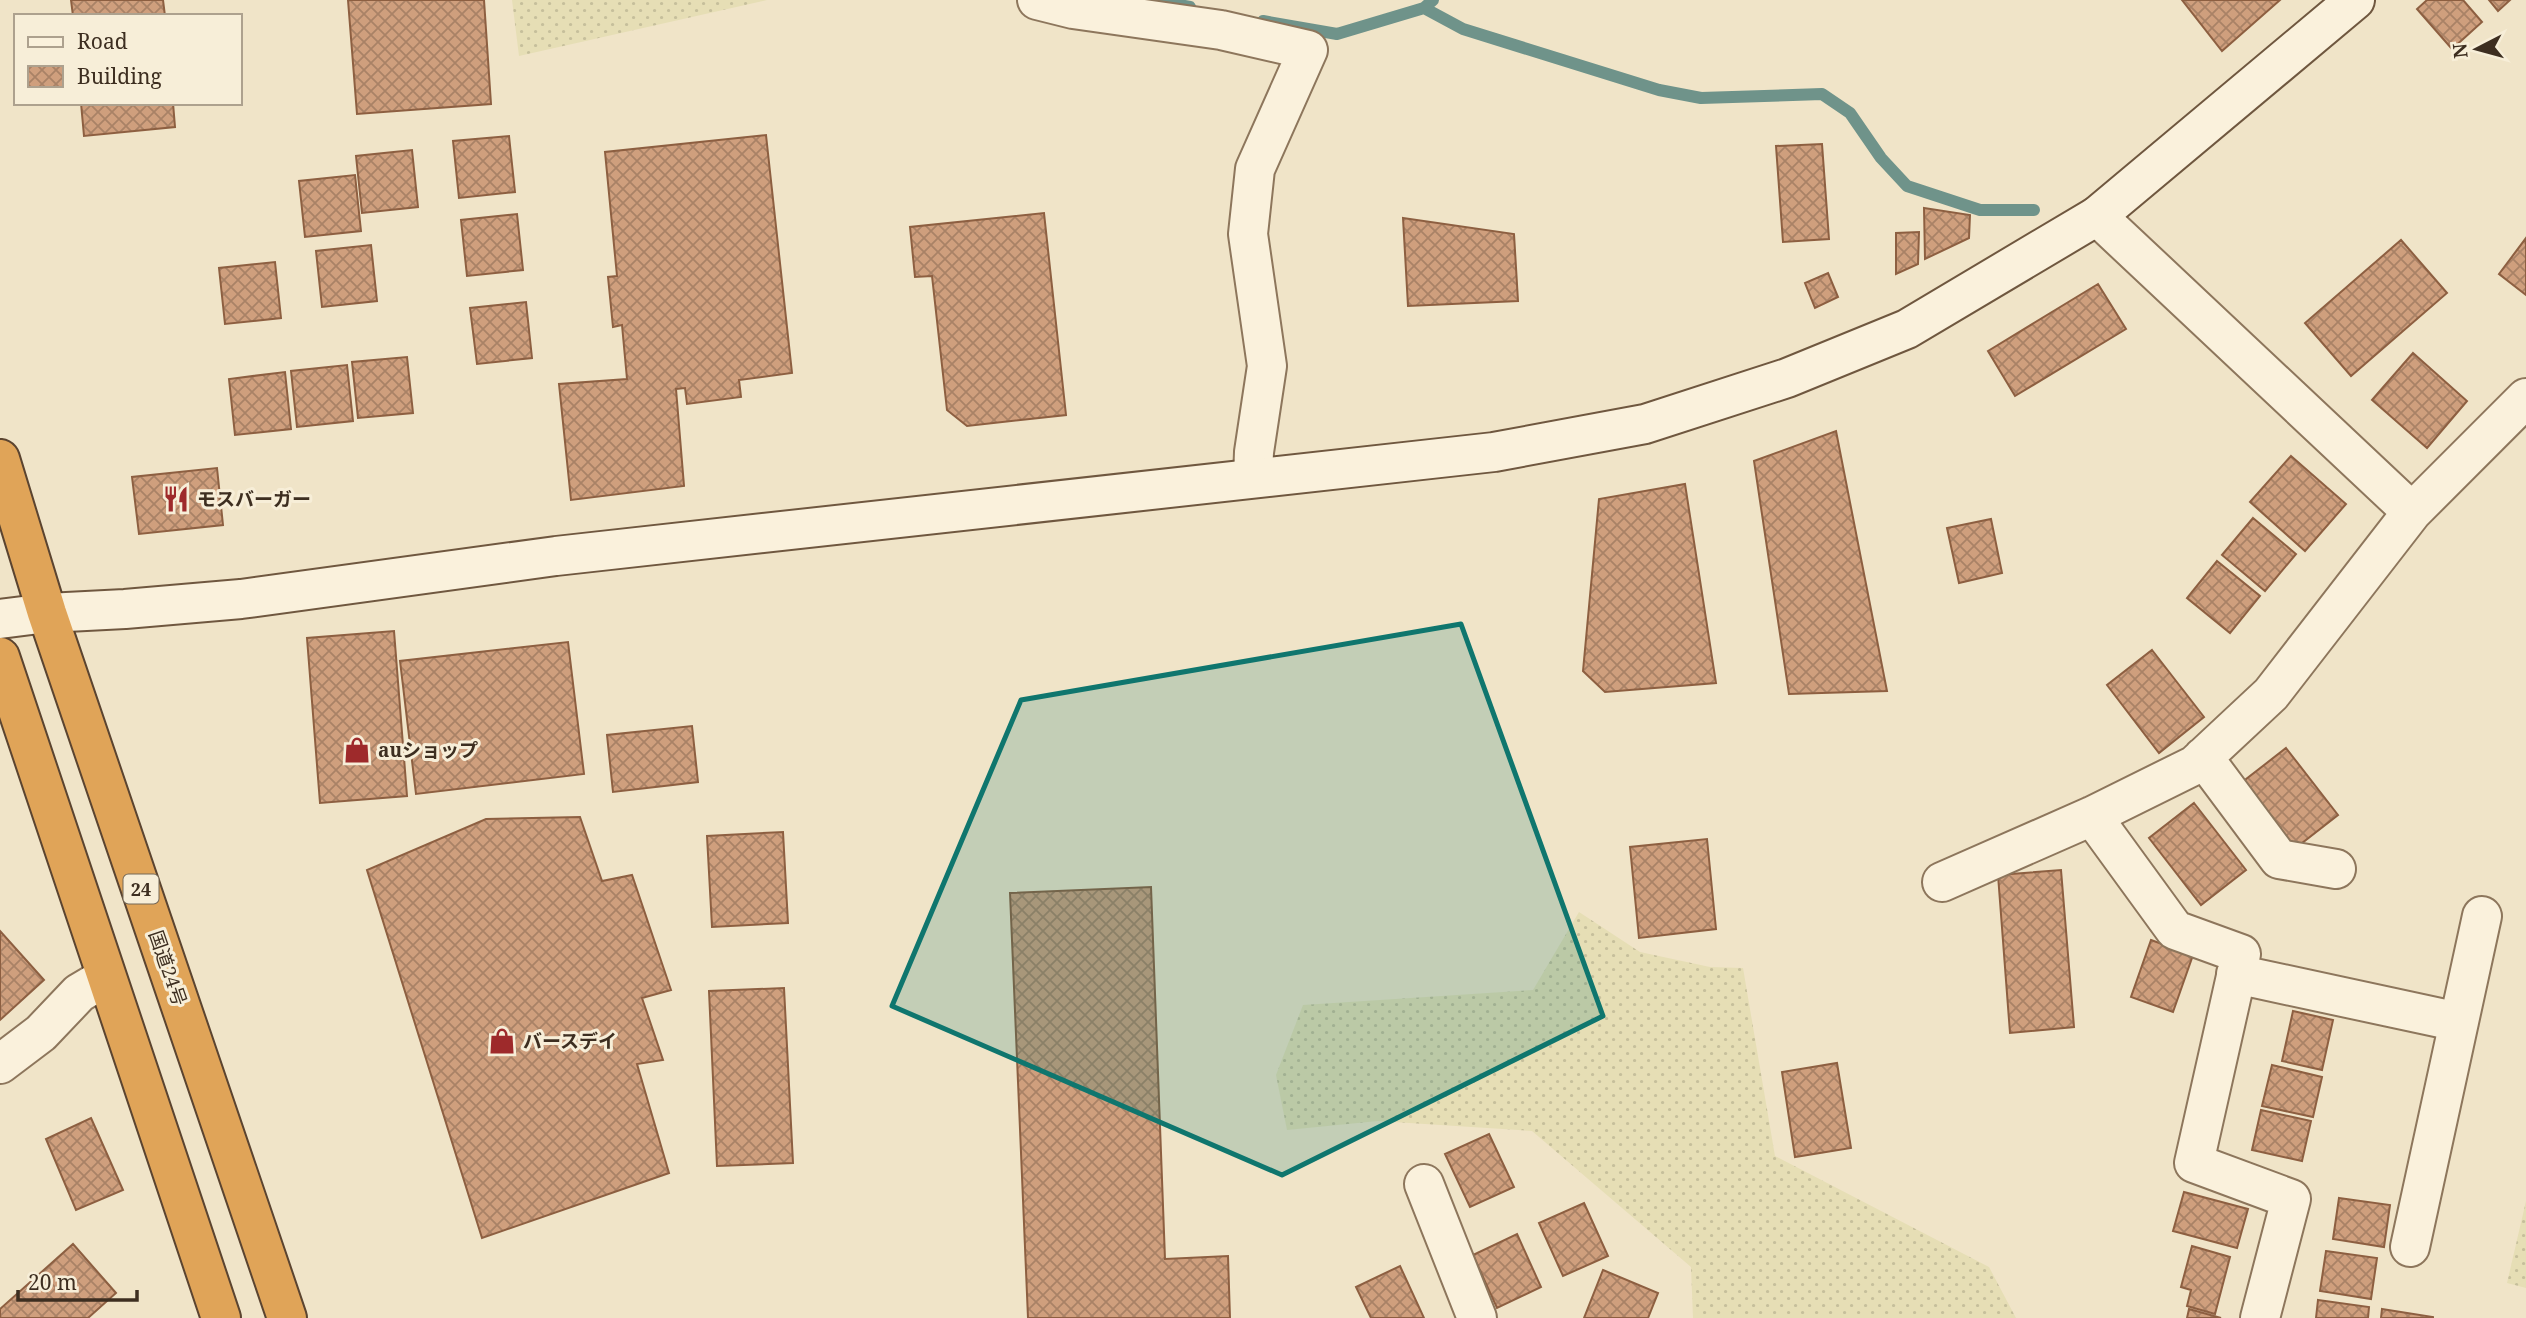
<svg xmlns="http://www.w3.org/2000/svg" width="2526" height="1318" viewBox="0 0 2526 1318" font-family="'Noto Serif','Noto Sans JP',serif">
  <defs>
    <pattern id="farmland-dots" width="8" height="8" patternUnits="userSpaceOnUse" patternTransform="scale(1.75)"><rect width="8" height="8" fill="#e6deb5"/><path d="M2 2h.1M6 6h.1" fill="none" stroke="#c6bf9b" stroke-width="1.8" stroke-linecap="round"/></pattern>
    <pattern id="building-cross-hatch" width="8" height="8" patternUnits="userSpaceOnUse" patternTransform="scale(1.75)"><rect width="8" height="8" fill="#cf9f7d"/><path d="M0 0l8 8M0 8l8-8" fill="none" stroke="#a98266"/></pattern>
  </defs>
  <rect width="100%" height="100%" fill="#f0e4c8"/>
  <path fill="url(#farmland-dots)" d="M512,0H767L519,56Z
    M1579,912L1640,952L1710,967L1743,968L1775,1156L1989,1267L2016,1318H1693L1691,1267L1532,1131L1378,1121L1287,1130L1276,1075L1303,1005L1533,990Z
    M2526,1201V1288L2507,1283Z"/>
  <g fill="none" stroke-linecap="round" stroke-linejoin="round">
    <path stroke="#6f938a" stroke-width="12" d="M1154,0L1190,7
      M1424,8L1463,29L1659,90L1701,98L1822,94L1850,113L1881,158L1907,186L1980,210H2034
      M1263,21L1337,34L1424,8L1433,0"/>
  </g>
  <path fill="url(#building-cross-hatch)" stroke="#8d5f41" stroke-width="2" d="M71,0H163L165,16H73Z
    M348,0H484L491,104L357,114Z
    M2182,0H2280L2222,51Z
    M2427,0H2463L2482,22L2452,49L2417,9Z
    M2489,0H2510L2498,11Z
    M81,103H173L175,127L84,136Z
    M766,135L792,373L739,380L741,397L687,404L685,388L676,389L684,486L571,500L559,384L627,379L622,325L613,327L608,277L617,276L605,152Z
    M509,136L515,192L459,198L453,141Z
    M1822,144L1829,239L1783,242L1776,146Z
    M412,150L418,207L362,213L356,156Z
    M355,175L361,231L305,237L299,181Z
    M1924,208L1970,215L1969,238L1925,259Z
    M1044,213L1066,415L967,426L947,410L932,276L915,277L910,227Z
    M517,214L523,270L467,276L461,220Z
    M1403,218L1514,234L1518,301L1408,306Z
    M1919,232L1918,264L1896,274V233Z
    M2526,238V295L2499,274Z
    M2401,240L2447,293L2351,376L2305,323Z
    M371,245L377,301L322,307L316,251Z
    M275,262L281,318L225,324L219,268Z
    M1828,273L1838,297L1815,308L1805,283Z
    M2098,284L2126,329L2015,396L1988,351Z
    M526,302L532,358L477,364L470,308Z
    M2413,353L2467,401L2427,448L2372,400Z
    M407,357L413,413L358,418L352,362Z
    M347,365L353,421L297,427L291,371Z
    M285,372L291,429L235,435L229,379Z
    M1836,431L1887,691L1789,694L1754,461Z
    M2291,456L2346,504L2305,551L2250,502Z
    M217,468L223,525L139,534L132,477Z
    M1685,484L1716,683L1605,692L1583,671L1599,499Z
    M2253,518L2296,554L2265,591L2222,555Z
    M1991,519L2002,573L1959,583L1947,528Z
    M2217,561L2260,596L2230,633L2187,598Z
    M394,631L407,796L320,803L307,638Z
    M568,642L584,774L416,794L400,661Z
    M2152,650L2204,717L2159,753L2107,685Z
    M692,726L698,782L613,792L607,735Z
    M2286,748L2338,815L2293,850L2241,783Z
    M2194,803L2246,870L2201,905L2149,838Z
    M580,817L602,881L632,875L671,990L642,998L663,1060L637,1064L669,1173L482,1238L367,870L486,819Z
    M783,832L788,923L712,927L707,836Z
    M1707,839L1716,929L1639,938L1630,847Z
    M2061,870L2074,1027L2010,1033L1998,875Z
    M1151,887L1165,1259L1228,1256L1230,1318H1028L1010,893Z
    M0,931L44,980L0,1020Z
    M2151,940L2193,955L2173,1012L2131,997Z
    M784,988L793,1163L717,1166L709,991Z
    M2293,1011L2333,1020L2322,1070L2282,1061Z
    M1837,1063L1851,1148L1795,1157L1782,1072Z
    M2272,1065L2322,1077L2313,1117L2262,1106Z
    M2261,1110L2311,1121L2302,1161L2252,1150Z
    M91,1118L123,1190L76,1210L46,1139Z
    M1489,1134L1514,1187L1470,1207L1445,1154Z
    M2184,1192L2248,1209L2237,1248L2173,1231Z
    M2339,1198L2390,1205L2384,1247L2333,1239Z
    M1584,1203L1608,1256L1563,1276L1539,1223Z
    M1517,1234L1541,1287L1497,1308L1473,1255Z
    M73,1244L116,1293L88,1318H0V1309Z
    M2192,1246L2230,1257L2215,1314L2187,1306L2191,1290L2181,1287Z
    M2326,1251L2377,1258L2371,1299L2320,1291Z
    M1400,1266L1424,1318H1371L1356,1287Z
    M1603,1270L1658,1293L1648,1318H1584Z
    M2318,1300L2369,1307L2368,1318H2316Z
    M2189,1309L2221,1318H2187Z
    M2382,1309L2433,1317V1318H2381Z"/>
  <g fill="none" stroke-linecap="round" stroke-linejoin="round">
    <g stroke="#8d765c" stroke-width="42">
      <path id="street" d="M1037,0L1073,9L1221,30L1308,50L1255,169L1248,234L1267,366L1254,452L1253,478
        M2097,216L2412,512
        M2203,757L2279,859L2336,869
        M2092,816L2175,930L2241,954L2194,1163L2291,1199L2260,1318
        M1942,882L2092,816L2195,765L2271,694L2412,512L2526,398
        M2236,974L2459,1022
        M0,1064L41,1033L79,993L106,977
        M1424,1184L1477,1318
        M2410,1247L2482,916"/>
    </g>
    <g stroke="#6f573f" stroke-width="42">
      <path id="secondary" d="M0,619L47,613L125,609L241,599L556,556L1494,452L1645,424L1787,378L1907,329L2097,216L2355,0"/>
    </g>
    <g stroke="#5b4430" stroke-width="42">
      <path id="highway" d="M0,459L47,613L287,1318
        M0,657L221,1318"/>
    </g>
    <use href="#street" stroke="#faf1dc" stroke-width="38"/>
    <use href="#secondary" stroke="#faf1dc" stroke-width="38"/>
    <use href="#highway" stroke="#e0a458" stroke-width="38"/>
  </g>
  <path fill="#0f766e" fill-opacity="0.2" stroke="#0f766e" stroke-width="5" stroke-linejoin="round" d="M1461,624L1603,1016L1282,1175L892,1006L1021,700Z"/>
  <defs>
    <g id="restaurant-bare" transform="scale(2.1)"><path d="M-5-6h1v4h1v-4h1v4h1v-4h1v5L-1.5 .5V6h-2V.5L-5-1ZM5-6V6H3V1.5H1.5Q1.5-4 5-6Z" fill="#9e2a2b" stroke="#f7eed8" stroke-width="2.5" paint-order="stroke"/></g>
    <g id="shop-bare" transform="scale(2.1)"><path d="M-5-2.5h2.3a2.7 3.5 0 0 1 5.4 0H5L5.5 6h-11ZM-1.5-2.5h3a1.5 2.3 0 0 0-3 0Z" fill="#9e2a2b" stroke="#f7eed8" stroke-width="2.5" paint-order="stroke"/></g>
  </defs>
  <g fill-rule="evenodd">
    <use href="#restaurant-bare" x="176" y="499"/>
    <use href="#shop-bare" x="357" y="750"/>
    <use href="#shop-bare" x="502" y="1041"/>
  </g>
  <g text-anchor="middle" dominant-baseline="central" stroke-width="6" stroke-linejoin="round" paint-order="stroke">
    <rect fill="#f7eed8" stroke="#756857" stroke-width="2" x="123.5" y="874.5" width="35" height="29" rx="5"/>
    <g font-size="18" font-weight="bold" fill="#3d2e20">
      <text x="141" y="889">24</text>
    </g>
    <g font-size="19" font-weight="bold" fill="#3d2e20" stroke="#f7eed8" text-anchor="start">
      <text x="197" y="499">モスバーガー</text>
      <text x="378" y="750">auショップ</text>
      <text x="523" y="1041">バースデイ</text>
    </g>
    <g font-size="19" fill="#3d2e20" stroke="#f7eed8">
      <text transform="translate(168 968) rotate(71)">国道24号</text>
    </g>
  </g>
  <rect x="14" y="14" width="228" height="91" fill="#f7eed8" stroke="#ada18e" stroke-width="2"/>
  <rect x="28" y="37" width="35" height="10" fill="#faf1dc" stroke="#ada18e" stroke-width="2"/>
  <text x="77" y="49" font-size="21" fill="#3d2e20">Road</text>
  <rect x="28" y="66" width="35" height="21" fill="url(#building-cross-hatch)" stroke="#ada18e" stroke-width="2"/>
  <text x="77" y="84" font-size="21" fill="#3d2e20">Building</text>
  <g transform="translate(2477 49) rotate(264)" stroke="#f7eed8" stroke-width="5" paint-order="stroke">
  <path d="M0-5L12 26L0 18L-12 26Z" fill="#3d2e20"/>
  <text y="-10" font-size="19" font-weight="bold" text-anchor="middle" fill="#3d2e20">N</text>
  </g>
  <path d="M18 1290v10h119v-10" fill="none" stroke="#3d2e20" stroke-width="3.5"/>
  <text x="28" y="1290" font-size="21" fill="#3d2e20" stroke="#f7eed8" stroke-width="5" paint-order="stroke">20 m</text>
</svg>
